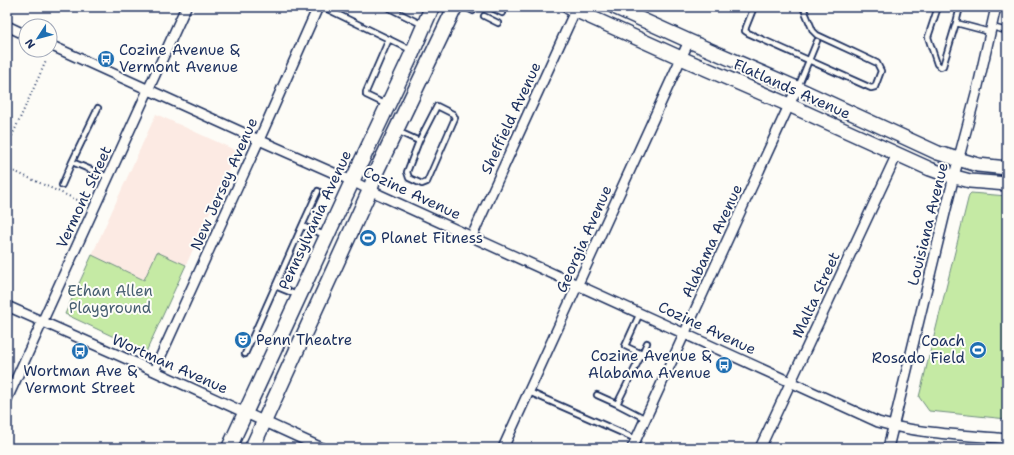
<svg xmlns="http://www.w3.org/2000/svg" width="1014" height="455" viewBox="0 0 1014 455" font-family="'Shantell Sans',sans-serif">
  <rect width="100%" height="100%" fill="#fdfcf7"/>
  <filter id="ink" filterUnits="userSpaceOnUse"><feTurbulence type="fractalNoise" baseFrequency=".025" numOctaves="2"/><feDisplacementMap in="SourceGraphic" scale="8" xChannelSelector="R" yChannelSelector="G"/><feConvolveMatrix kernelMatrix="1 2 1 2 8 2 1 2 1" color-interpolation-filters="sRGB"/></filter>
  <g filter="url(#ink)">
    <path fill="#fceae3" d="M156,114L237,151L186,265L157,252L144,280L92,255Z"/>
    <path fill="#c5eaa4" stroke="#708c81" d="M971,193L1007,196V419L929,411L919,397L969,195Z
      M157,252L186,265L146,352L65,314L92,255L144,280Z"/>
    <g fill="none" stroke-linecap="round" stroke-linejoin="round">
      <g stroke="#1b2f5e" stroke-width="8">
        <path id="lane" d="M323,7L411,50
          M387,7L423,25
          M465,7L473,11
          M490,7L502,13
          M754,7L746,27L745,31L748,33L871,88L875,87L881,71L877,63L858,54L817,35L813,31L803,7
          M938,7L928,37L937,64L941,67L943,66L956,23L990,32
          M484,16L498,23
          M956,23L960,7
          M992,27L1007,31
          M798,87L817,41
          M387,105L366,95V92L389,39
          M437,106L453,114L455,118L427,182L422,184L409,178L407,172L419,141Z
          M98,108L72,162L108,177
          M397,131L419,141
          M62,185L72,162
          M318,191L302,226L325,235
          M275,286L297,295
          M245,354L302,226
          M642,354L647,343
          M529,392L636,439
          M597,395L617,404L642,354L625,346L640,313
          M617,404L646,419"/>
      </g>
      <g stroke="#1b2f5e" stroke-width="12">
        <path id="street" d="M7,26L26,35
          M50,45L259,140L352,181L380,195L878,422C919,434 965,435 1007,439
          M472,236L575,11
          M7,306L154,371L322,448
          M154,371L259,140L318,7
          M7,399L186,7
          M503,448L689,41
          M632,448L797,88
          M760,448L897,154
          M888,448L954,176L978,86L996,7"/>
      </g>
      <g stroke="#1b2f5e" stroke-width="16">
        <path id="secondary" d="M568,7L681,58L789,105L930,169L944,174L970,181L1007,184
          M614,7L689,41L797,88L938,153L978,165L1007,168"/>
      </g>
      <g stroke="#1b2f5e" stroke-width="17">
        <path id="primary" d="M229,448L361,162L410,58L432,7
          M252,448L370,190L376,172L455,7"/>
      </g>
      <path stroke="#1b2f5e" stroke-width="2" stroke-dasharray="1 3" stroke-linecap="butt" d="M7,147L46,61
        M7,168L86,204
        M7,183L12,171"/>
      <use href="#lane" stroke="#fdfcf7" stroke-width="4.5"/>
      <use href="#street" stroke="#fdfcf7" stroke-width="9"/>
      <use href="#secondary" stroke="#fdfcf7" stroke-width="13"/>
      <use href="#primary" stroke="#fdfcf7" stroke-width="14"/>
    </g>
  </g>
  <defs>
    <g id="bus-disc" transform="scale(0.9)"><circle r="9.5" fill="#1f6fb2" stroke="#fdfcf7"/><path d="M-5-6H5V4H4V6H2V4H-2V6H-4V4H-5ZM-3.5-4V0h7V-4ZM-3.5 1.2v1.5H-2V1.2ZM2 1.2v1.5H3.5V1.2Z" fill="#fff"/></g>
    <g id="stadium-disc" transform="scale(0.9)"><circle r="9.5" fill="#1f6fb2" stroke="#fdfcf7"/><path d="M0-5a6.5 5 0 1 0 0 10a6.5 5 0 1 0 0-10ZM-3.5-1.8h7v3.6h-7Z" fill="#fff"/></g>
    <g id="theatre-disc" transform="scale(0.9)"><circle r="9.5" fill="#1f6fb2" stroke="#fdfcf7"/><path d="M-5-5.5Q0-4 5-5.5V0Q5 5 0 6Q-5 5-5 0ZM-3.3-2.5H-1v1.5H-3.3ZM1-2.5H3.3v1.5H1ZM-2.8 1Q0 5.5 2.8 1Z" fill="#fff"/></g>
  </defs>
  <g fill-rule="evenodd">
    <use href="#bus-disc" x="106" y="59"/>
    <use href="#stadium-disc" x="368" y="238"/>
    <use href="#theatre-disc" x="243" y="340"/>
    <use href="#stadium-disc" x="978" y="350"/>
    <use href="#bus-disc" x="80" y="351"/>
    <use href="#bus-disc" x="724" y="365"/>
  </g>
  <g text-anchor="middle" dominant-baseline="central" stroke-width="4" stroke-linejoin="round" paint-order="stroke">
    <g font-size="15" fill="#1b2f5e" stroke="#fdfcf7" text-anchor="start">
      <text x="119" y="50">Cozine Avenue &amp;<tspan x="119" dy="17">Vermont Avenue</tspan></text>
      <text x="381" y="238">Planet Fitness</text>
      <text x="256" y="340">Penn Theatre</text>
      <text x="965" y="341" text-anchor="end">Coach<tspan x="965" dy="17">Rosado Field</tspan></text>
      <text x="711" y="356" text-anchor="end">Cozine Avenue &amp;<tspan x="711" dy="17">Alabama Avenue</tspan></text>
      <text x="80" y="371" text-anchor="middle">Wortman Ave &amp;<tspan x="80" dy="17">Vermont Street</tspan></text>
    </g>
    <g font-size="15" fill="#1b2f5e" stroke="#fdfcf7">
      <text transform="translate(792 89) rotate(24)">Flatlands Avenue</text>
      <text transform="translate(511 118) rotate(-65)">Sheffield Avenue</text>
      <text transform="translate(224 184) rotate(-66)">New Jersey Avenue</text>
      <text transform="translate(412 193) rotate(25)">Cozine Avenue</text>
      <text transform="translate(84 197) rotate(-65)">Vermont Street</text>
      <text transform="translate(315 220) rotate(-65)">Pennsylvania Avenue</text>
      <text transform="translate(928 224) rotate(-76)">Louisiana Avenue</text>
      <text transform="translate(584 239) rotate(-66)">Georgia Avenue</text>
      <text transform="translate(712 241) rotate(-65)">Alabama Avenue</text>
      <text transform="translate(816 295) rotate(-65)">Malta Street</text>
      <text transform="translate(707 328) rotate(25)">Cozine Avenue</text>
      <text transform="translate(170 364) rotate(24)">Wortman Avenue</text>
    </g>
    <g font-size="15" fill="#465e70" stroke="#fdfcf7">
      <text x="110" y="291">Ethan Allen<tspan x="110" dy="17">Playground</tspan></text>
    </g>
  </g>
  <rect width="1014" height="455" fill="none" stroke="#fdfcf7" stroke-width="24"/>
  <rect x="12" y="12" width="990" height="431" fill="none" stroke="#1b2f5e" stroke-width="1.5" filter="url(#ink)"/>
  <g transform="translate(38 38) rotate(234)"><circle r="19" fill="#fdfcf7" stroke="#a3aaba"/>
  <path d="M0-3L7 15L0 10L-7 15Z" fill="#1f6fb2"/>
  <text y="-6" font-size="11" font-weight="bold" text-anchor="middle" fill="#1b2f5e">N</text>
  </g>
</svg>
